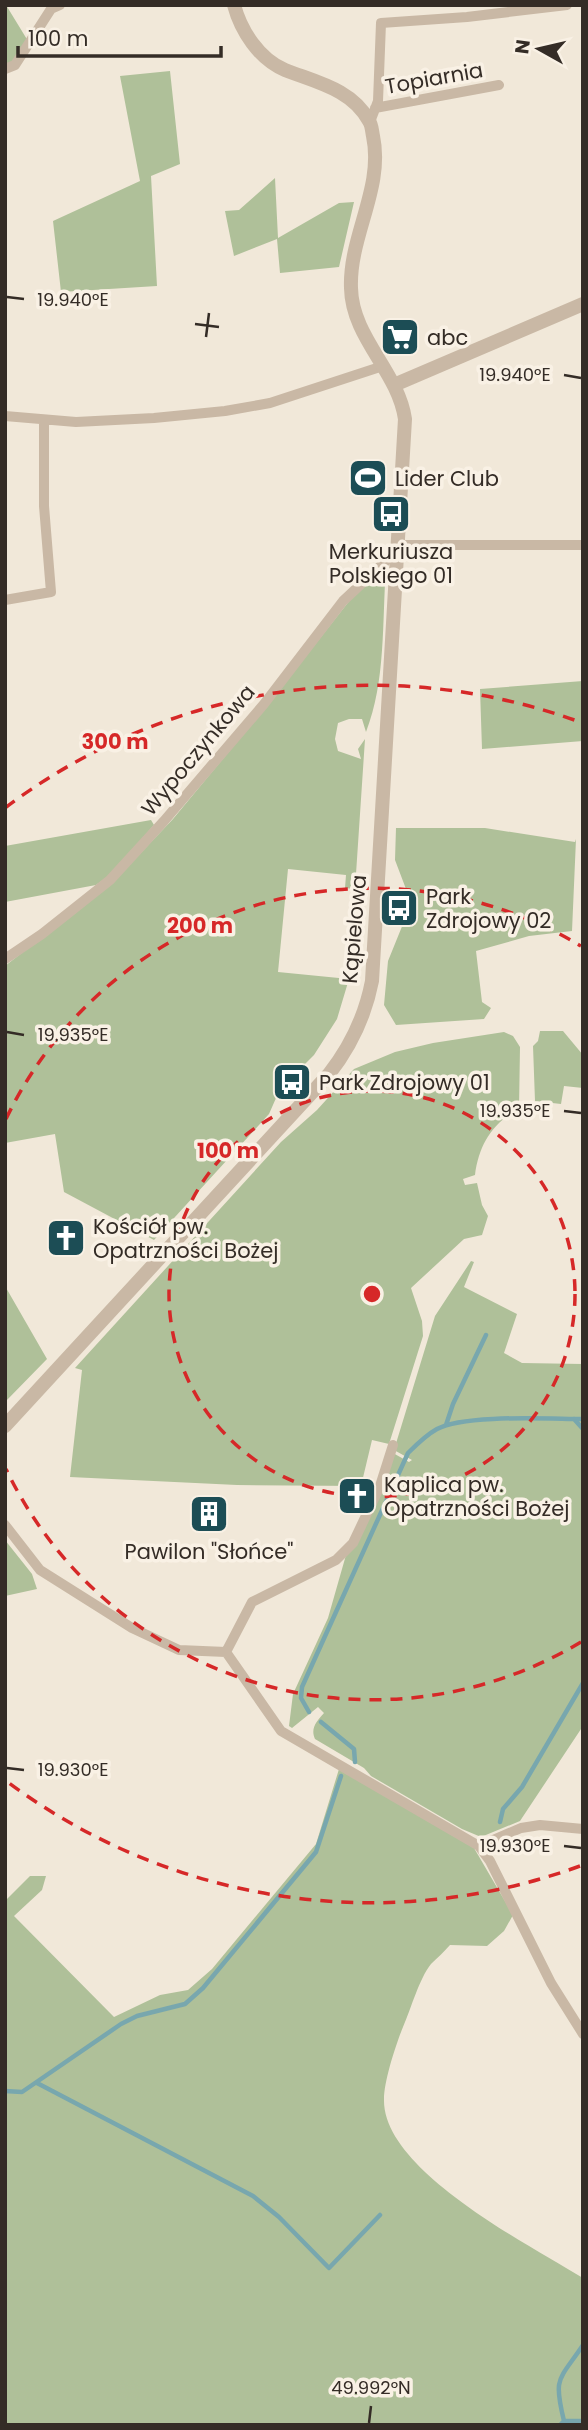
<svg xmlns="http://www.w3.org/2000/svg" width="588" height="2430" viewBox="0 0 588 2430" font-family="Poppins,sans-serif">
  <rect width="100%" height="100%" fill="#f1e8d9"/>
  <path fill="#afc099" d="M6,5L28,41L13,61L5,66Z
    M170,71L180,164L151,176L157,286L61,292L53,221L140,181L120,76Z
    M275,178L278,238L339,203L354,202L339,267L280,273L277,239L234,256L225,211L239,210Z
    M386,567C382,622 386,681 366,732L362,719H349L338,723L335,739L338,751L361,759L358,749L365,739L355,889L345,888L346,875L288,869L278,972L349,979L337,1019L314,1055L280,1089L269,1114L154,1240L64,1192L55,1134L5,1143V966L114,881L173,819L265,708L350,600Z
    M583,681V741L482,749L480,689Z
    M151,820L154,825L110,875L96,885L5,902V846Z
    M396,828H485L575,842L576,839L572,931L529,936L476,951L482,1002L491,1008L484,1019L396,1025L384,1005L388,961L403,924L406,889L395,860Z
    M540,1031H563L583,1055V1088L564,1086L561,1104L535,1101L533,1046L538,1041Z
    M504,1032L513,1036L520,1047L519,1109C492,1123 479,1145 475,1175L463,1179L465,1185L477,1183L482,1205L488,1216L482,1235L464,1239L411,1288L422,1321L423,1336L389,1444L372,1440L361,1486L237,1485L70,1477L82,1370L75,1368L281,1142L317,1110L354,1069L395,1052L433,1043Z
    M471,1261L474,1262L464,1287L517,1314L504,1353L522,1363L583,1364V1726L520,1821L481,1837L462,1829L371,1776L364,1768L315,1739C310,1728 317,1721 324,1713L318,1707L292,1728L289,1726L293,1694L328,1618L346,1555L393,1453L409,1462L412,1460L394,1450L435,1316Z
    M5,1286L47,1359L6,1401L5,1400Z
    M5,1540L32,1574L37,1589L5,1596Z
    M339,1769L474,1848L513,1915L504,1931L487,1946L450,1945C444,1952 437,1958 431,1964C419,1979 411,2009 403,2027C396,2044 384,2081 384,2099C382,2170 528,2244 583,2278V2425H5V1901L30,1876H46L42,1890L14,1916L114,2017L160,1995L188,1990L212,1969L316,1844Z"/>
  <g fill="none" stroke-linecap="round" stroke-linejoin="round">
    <path stroke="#78a7ae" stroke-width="4.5" d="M574,1419L583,1429
      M446,1425L453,1404L486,1335
      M309,1712L301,1698L302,1687L408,1453C417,1444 426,1435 437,1429C464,1414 550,1419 583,1419
      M321,1722L354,1749L355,1762
      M500,1822L503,1809L522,1787L583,1683
      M37,2083L253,2196L279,2217L329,2268L380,2215
      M5,2091L22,2092L121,2024L137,2016L185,2004L203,1988L316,1852L341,1776
      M564,2421C553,2376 559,2381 583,2345
      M560,2425L564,2421H583"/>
    <path stroke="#c9b8a5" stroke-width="10" d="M5,69L15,65L51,9L60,5
      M375,108L499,85
      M370,122L378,101L381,23L467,17L567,5
      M5,416L76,422L154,418L225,411L270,403L383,366
      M5,600L51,592L44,506V421
      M5,959L42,934L110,880L164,821L264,704L343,601L389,558L398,545H583
      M5,1525L40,1570L132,1628L179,1650L226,1652L281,1731L479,1846L521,1828L540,1825L583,1829
      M226,1652L252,1602L336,1560L353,1543L380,1486L393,1445
      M479,1846L490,1861L551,1983L583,2034"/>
    <path stroke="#c9b8a5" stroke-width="14" d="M394,385L583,304
      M5,1426L329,1074C351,1046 365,1017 372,981L405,419C398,371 352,338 351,288C349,236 384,188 373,136C372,132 372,125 369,121C352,89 315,82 285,70C259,59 241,31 234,5"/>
  </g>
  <path fill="none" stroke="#342c26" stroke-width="2.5" d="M7,297L24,299M195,324L219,327M206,337L209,313M564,375L581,378M7,1032L24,1035M564,1111L581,1113M7,1768L24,1770M564,1846L581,1848M369,2423L371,2406"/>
  <g fill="none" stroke="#d62828" stroke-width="3.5" stroke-dasharray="12 9">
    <circle cx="372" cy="1294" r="203"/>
    <path d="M581 1642A406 406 0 0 1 6 1469M6 1119A406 406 0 0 1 581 946"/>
    <path d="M580 1866A609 609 0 0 1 5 1780M5 808A609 609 0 0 1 580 722"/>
  </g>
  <defs>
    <g id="supermarket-square" transform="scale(2.0125)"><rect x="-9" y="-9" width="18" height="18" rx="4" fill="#1c4d55" stroke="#f9f1e5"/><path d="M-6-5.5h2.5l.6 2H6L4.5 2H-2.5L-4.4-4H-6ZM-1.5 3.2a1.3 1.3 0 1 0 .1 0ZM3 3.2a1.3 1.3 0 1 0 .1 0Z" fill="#fff"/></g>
    <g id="stadium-square" transform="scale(2.0125)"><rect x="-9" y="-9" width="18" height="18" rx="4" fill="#1c4d55" stroke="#f9f1e5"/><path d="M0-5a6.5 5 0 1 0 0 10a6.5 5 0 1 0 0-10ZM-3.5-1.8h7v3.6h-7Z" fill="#fff"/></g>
    <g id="bus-square" transform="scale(2.0125)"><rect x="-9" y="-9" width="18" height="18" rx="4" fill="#1c4d55" stroke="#f9f1e5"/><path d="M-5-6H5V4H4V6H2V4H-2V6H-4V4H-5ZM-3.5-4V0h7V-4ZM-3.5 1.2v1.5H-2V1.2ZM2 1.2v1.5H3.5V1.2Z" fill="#fff"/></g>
    <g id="church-square" transform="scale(2.0125)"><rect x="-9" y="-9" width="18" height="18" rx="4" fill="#1c4d55" stroke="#f9f1e5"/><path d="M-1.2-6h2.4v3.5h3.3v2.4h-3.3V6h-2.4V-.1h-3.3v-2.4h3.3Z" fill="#fff"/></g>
    <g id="building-square" transform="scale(2.0125)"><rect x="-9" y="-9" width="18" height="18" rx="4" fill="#1c4d55" stroke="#f9f1e5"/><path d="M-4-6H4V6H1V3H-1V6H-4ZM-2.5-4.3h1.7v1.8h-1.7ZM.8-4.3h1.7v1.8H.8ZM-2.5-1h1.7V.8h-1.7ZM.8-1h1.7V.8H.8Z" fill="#fff"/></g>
  </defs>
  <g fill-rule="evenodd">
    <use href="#supermarket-square" x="400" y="337"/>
    <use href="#stadium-square" x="368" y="478"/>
    <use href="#bus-square" x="391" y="514"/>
    <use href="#bus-square" x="399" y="908"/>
    <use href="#bus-square" x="292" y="1082"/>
    <use href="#church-square" x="66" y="1238"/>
    <use href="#church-square" x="357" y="1496"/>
    <use href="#building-square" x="209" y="1514"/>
  </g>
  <g text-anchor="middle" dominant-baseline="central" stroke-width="7" stroke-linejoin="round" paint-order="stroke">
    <g font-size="21" fill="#342c26" stroke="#f9f1e5">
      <text transform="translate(434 78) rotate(-10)">Topiarnia</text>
      <text transform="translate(198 750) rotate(-50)">Wypoczynkowa</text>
      <text transform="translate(354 929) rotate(-85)">Kąpielowa</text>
    </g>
    <g font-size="21" fill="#342c26" stroke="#f9f1e5" text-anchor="start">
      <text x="427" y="337">abc</text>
      <text x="395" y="478">Lider Club</text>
      <text x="391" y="551" text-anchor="middle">Merkuriusza<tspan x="391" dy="24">Polskiego 01</tspan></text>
      <text x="426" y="896">Park<tspan x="426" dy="24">Zdrojowy 02</tspan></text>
      <text x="319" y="1082">Park Zdrojowy 01</text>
      <text x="93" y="1226">Kościół pw.<tspan x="93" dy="24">Opatrzności Bożej</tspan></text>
      <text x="384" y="1484">Kaplica pw.<tspan x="384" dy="24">Opatrzności Bożej</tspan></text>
      <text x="209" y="1551" text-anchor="middle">Pawilon "Słońce"</text>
    </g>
  </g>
  <g font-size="18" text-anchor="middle" fill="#342c26" stroke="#f9f1e5" stroke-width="7" stroke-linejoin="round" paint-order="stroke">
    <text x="73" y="306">19.940°E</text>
    <text x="515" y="381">19.940°E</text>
    <text x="73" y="1041">19.935°E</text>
    <text x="515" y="1117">19.935°E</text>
    <text x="73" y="1776">19.930°E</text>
    <text x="515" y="1852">19.930°E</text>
    <text x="371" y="2394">49.992°N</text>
  </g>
  <circle cx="372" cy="1294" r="10" fill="#d62828" stroke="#f9f1e5" stroke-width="3.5"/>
  <g font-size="21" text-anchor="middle" font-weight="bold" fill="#d62828" stroke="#f9f1e5" stroke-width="7" stroke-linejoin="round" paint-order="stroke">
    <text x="115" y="749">300 m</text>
    <text x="200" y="933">200 m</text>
    <text x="228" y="1158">100 m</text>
  </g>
  <rect width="588" height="2430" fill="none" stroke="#342c26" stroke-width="14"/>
  <g transform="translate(539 49) rotate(278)" stroke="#f9f1e5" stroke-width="5" paint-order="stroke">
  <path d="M0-5L12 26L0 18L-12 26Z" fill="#342c26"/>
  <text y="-10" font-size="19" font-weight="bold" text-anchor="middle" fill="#342c26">N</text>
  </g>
  <path d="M18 46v10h203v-10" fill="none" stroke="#342c26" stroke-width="3.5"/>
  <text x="28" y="46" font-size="21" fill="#342c26" stroke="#f9f1e5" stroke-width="5" paint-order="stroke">100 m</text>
</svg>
